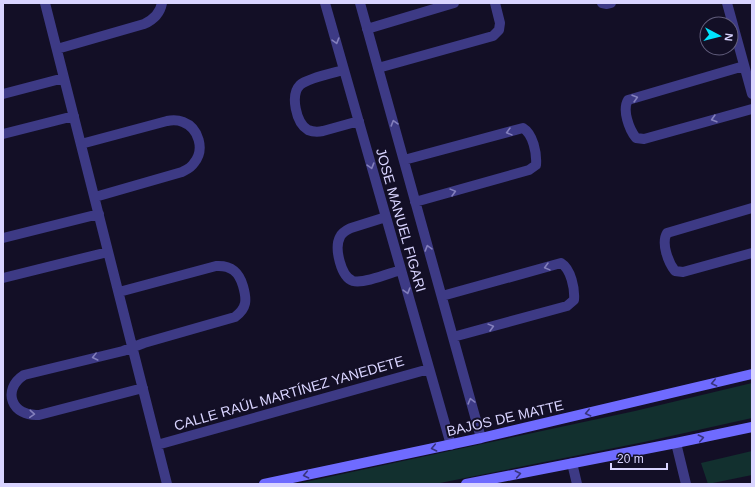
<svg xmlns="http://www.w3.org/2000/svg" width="755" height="487" viewBox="0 0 755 487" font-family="Helvetica,sans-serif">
  <rect width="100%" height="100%" fill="#130f26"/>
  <path fill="#12302f" d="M752,383V418L644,442L435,484H296L635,411Z
    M752,451V475L708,484L701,463Z"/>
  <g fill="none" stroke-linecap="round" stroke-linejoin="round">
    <path stroke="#3d3a85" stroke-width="10" d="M45,3L167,484
      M325,3L451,445
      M360,3L481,438
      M602,3L607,4L611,3
      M727,3L752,94
      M367,29L454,3
      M57,49L144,24C153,20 160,14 162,3
      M744,66L628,100C622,110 629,129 636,138L644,139L752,109
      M378,68L493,36L499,30L500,23L495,3
      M344,70C333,73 308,78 300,85C290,95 296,123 308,130C313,132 318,132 323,131L359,121
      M3,94L64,78
      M3,134L74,116
      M81,144L167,121C172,120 178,120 183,122C199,128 205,150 194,163C191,168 186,170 182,172L95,197
      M404,160L523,128C533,134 537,153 536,165L529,170L415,202
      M752,208L667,233C661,243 668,262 675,271L683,272L752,253
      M386,217L351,228C347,230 342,232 340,237C334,248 341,277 353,281C364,284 390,273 401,270
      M3,238L99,214
      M3,278L108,252
      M119,292L216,266C231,265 239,272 243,286C247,300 247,308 235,317L144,343L123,351L24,375C1,390 12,417 39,415L143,388
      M442,296L561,263C571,269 575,289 574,300L567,306L453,337
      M676,443L686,484
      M157,445L429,369
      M572,463L577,484"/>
    <path stroke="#6f6bff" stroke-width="10" d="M264,484L481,438L752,374
      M466,484L676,443L752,427"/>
  </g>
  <defs><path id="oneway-chevron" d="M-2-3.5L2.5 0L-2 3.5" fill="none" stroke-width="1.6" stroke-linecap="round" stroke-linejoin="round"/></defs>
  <g stroke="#837fbc">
    <use href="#oneway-chevron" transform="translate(336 41) rotate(74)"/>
    <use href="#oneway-chevron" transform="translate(635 98) rotate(-16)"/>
    <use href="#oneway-chevron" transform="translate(714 119) rotate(164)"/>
    <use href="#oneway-chevron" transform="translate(394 123) rotate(-106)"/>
    <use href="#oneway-chevron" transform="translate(509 132) rotate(165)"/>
    <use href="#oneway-chevron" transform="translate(371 166) rotate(74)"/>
    <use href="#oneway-chevron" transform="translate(453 192) rotate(-15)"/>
    <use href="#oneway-chevron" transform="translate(428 248) rotate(-106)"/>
    <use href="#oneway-chevron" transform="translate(547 267) rotate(165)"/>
    <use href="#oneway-chevron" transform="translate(407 291) rotate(74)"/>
    <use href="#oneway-chevron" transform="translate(491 327) rotate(-15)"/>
    <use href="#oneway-chevron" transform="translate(95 357) rotate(166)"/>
    <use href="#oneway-chevron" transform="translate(471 401) rotate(-105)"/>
    <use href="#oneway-chevron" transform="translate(32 414) rotate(4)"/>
  </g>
  <g stroke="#38347d">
    <use href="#oneway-chevron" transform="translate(714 383) rotate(167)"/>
    <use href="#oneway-chevron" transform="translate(588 413) rotate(167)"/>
    <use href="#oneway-chevron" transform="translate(701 438) rotate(-12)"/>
    <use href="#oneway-chevron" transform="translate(434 448) rotate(168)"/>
    <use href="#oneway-chevron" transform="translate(518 474) rotate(-11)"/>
    <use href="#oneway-chevron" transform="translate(306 475) rotate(168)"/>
  </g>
  <g text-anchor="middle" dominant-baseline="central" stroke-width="4" stroke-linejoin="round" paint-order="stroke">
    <g font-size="14" fill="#d9d4ff" stroke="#130f26">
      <text transform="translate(401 220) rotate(74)">JOSE MANUEL FIGARI</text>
      <text transform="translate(289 393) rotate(-16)">CALLE RAÚL MARTÍNEZ YANEDETE</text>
      <text transform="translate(505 418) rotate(-13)">BAJOS DE MATTE</text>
    </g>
  </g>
  <rect width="755" height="487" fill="none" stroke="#d9d4ff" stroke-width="8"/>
  <g transform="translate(719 36) rotate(97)"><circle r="19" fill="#130f26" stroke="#625e7d"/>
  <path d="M0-3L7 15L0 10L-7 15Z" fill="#00e5ff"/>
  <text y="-6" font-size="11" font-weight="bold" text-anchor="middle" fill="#d9d4ff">N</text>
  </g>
  <path d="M611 463v6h56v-6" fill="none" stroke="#d9d4ff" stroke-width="2"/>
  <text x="617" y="463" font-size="12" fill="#d9d4ff" stroke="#130f26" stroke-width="3" paint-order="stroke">20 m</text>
</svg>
